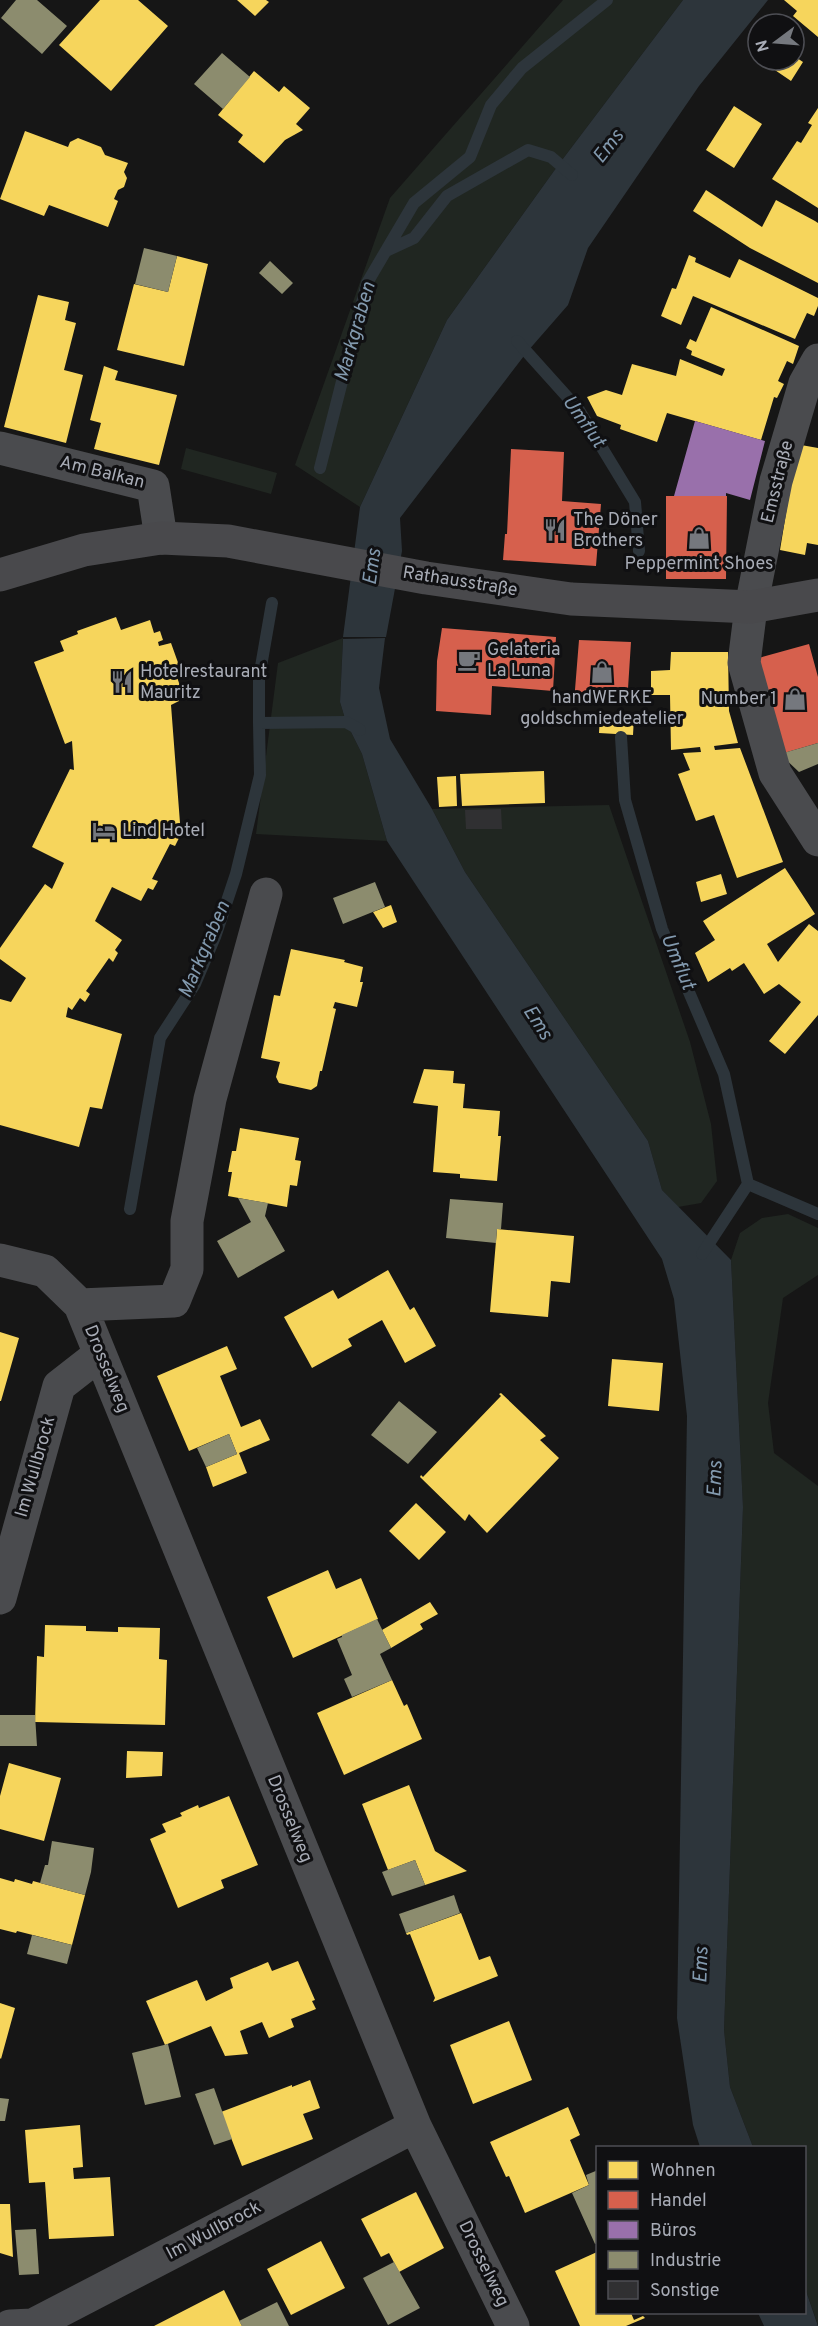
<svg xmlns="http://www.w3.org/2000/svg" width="818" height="2326" viewBox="0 0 818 2326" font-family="Overpass,sans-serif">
  <rect width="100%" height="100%" fill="#161616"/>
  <path fill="#202621" d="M563,0H683L559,164L447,320L360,507L295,465L390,198Z
    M186,448L277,473L271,494L181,469Z
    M343,638L340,702L346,722L362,754L387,841L256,834L278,663Z
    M609,805L690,1042L711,1124L717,1181L701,1203L678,1207L662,1190L648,1141L465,872L432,809Z
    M788,1214L818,1228V1275L783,1298L768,1403L774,1453L818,1486V2325L805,2288L804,2148L753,2147L730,2087L724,2030L743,1507L731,1260L740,1233L762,1218Z"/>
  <path fill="#2d353b" d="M683,0H768L699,86L588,248L568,305L527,352L400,518L402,551L386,637H343L360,507L447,320L559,164Z
    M385,638L379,688L390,739L432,809L465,872L648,1141L662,1190L731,1260L743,1507L724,2030L730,2087L753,2147H700L693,2125L677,2018L687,1416L674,1299L662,1259L387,841L362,754L346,722L340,702L343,639Z
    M805,2288L818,2326H764L758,2313L804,2312Z"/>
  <path fill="#f6d55c" d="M100,0H138L168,26L111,91L59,45Z
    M237,0H266L269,2L255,16Z
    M784,0H818V37L793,16L797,11Z
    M794,56L803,62L791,81L760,60H794Z
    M254,71L279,92L284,86L310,108L296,124L303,130L285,140L264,163L238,142L243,135L218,115Z
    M734,106L762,124L734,168L706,150Z
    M818,108V208L772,179L797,141L801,143L812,125L808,123Z
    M25,131L68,147L70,142L78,138L101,147L105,155L128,163L124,172L127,178L124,187L118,190L114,199L118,201L108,227L49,205L44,216L0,199Z
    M706,190L762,227L776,200L815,221L818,223V283L750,248L693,211Z
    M689,255L696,258L695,262L730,278L739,259L818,298V306L814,316L807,313L795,339L693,296L681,325L661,316L672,288L676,289Z
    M177,256L208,264L184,366L117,350L134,284L168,292Z
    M38,295L69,302L65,320L76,323L64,370L83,375L66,443L4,427Z
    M711,307L799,346L793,364L787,361L778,381L784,384L777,398L774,397L761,440L667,413L657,442L620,429L621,425L597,416L587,397L606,390L622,395L632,364L676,376L680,359L722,376L725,369L691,355L692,351L686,348L690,339L696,342Z
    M104,366L118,371L115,380L177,395L159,465L94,449L101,423L90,420Z
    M801,445L818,448V545L807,543L805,555L780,550L790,489Z
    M116,617L121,630L150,620L154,633L160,631L163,640L158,642L159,646L171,643L181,671L171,675L172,679L177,677L180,686L174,688L179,701L171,705L180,823L174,835L179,838L175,846L170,844L152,879L158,881L153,890L148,888L141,901L112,887L95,921L122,940L115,950L118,953L113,962L109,958L86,991L90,994L85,1002L80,998L72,1010L68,1007L66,1017L122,1034L102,1109L90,1107L79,1147L0,1125V999L11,1002L26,978L0,959V948L45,884L52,889L64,863L32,847L70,769L74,770L72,741L65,744L34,662L64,651L60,641L78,634L77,631Z
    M671,652H728L729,711L738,743L714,746L715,750L740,748L783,862L737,878L714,815L696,821L678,774L690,770L683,753L701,752L700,747L671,750L670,695H651V671L670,670Z
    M600,715L634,717L633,735L599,733Z
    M544,771L545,803L462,806L460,774Z
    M456,776L457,806L439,807L437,777Z
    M785,868L815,914L767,944L778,962L809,924L818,931V1015L785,1054L769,1041L801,1002L779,984L764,994L744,963L732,971L730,968L708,982L695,953L715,940L703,921Z
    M721,874L727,894L701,902L696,882Z
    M391,905L397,922L383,928L373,912Z
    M291,949L345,960L344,962L363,967L360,982H363L357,1007L335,1002L333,1008L336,1009L322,1071H320L317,1086L311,1090L279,1083L276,1077L280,1062L261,1058L274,995L280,996Z
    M424,1069L454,1071L453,1083L465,1084L463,1108L500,1111L498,1136H501L497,1181L460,1178V1174L433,1172L438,1106L413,1103Z
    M240,1128L299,1138L295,1160L301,1161L297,1186L290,1185L287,1207L228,1196L232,1172H228L232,1151H236Z
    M497,1229L574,1236L570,1283L551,1281L548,1317L490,1312Z
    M388,1270L410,1310L414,1307L436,1346L405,1363L382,1320L348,1339L352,1346L312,1368L284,1317L333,1290L338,1299Z
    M0,1332L19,1338L1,1401H0Z
    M227,1346L237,1369L220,1376L241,1427L260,1419L270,1440L239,1453L247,1473L213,1487L206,1467L237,1454L229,1434L189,1451L157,1376Z
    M612,1359L663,1363L659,1411L608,1406Z
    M501,1393L546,1436L540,1440L559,1458L487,1533L469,1514L465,1521L420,1477L421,1475L423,1477L501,1396L499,1394Z
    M416,1503L446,1532L419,1560L389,1531Z
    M328,1570L336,1589L361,1578L378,1619L293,1658L267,1597Z
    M430,1602L438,1614L420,1624L423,1629L391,1648L382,1630Z
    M45,1625L86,1626V1631L118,1632V1627L160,1628L159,1659L167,1660L165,1725L35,1722L37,1656L44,1657Z
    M392,1680L404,1706L407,1704L422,1739L344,1775L317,1713Z
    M127,1751L163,1752L162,1776L126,1778Z
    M9,1763L61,1778L44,1841L0,1829V1796Z
    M409,1785L435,1851L467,1871L425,1885L415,1860L388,1870L362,1804Z
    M229,1796L258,1865L221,1880L224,1888L178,1908L150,1839L166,1832L162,1824L182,1816L180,1813L198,1805L199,1808Z
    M0,1878L14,1882L15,1879L32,1884L33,1881L85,1895L72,1945L17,1931L16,1933L0,1929Z
    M461,1913L479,1960L490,1956L498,1976L433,2002L435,1998L410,1934L407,1935L406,1933Z
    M298,1961L315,2000L312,2001L316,2009L291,2019L294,2027L269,2038L262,2022L240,2031L248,2054L225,2056L211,2026L165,2045L146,2001L197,1980L206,2001L233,1988L230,1978L268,1962L272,1971Z
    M0,2003L15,2008L1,2059L0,2058Z
    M509,2021L532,2080L473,2104L450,2045Z
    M310,2080L320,2108L303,2114L313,2139L242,2166L221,2112L292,2085V2087Z
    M568,2107L580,2135L570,2140L589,2185L525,2213L509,2176L506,2177L490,2142Z
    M80,2125L83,2167L73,2168L74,2179L110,2177L114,2236L49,2239L45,2182L29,2183L25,2130Z
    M416,2192L444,2248L399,2272L389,2253L381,2257L361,2219Z
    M0,2204H10L13,2257L0,2253Z
    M321,2241L345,2288L291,2315L267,2269Z
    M597,2252V2313H631L634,2320L643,2316L645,2318L626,2326H580L555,2271Z
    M224,2290L242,2326H154Z"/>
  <path fill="#d6604d" d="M511,449L564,452L562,501L601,504L596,566L503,560L505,534H507Z
    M666,496H727L726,579H666Z
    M442,628L556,637L553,691L492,686L491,715L436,711L437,661Z
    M579,640L631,642L627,704L574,702Z
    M809,644L818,677V743L777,755L755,659Z"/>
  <path fill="#9970ab" d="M695,421L765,441L750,500L726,493V496H674Z"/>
  <path fill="#8c8c6e" d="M16,0H37L67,26L42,54L1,18Z
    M222,53L250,77L223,109L194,84Z
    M144,248L177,256L168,292L135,284Z
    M270,261L293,283L282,294L259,273Z
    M818,743V764L799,772L780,754Z
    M375,882L385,907L343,924L333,898Z
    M238,1198L268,1203L265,1216L285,1251L238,1278L217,1241L251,1222Z
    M450,1199L503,1203L501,1229H497L496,1243L446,1238Z
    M399,1401L437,1432L408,1464L371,1435Z
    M229,1434L237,1454L206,1467L197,1448Z
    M377,1619L391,1648L380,1654L392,1680L352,1697L344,1679L352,1675L337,1639L342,1637V1635Z
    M0,1715H35L37,1746H0Z
    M52,1841L94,1848L91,1872L85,1895L40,1883L45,1865H48Z
    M415,1860L425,1885L392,1896L382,1872Z
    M454,1895L460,1913L406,1933L399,1914Z
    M32,1935L72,1945L67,1964L27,1954Z
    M168,2044L181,2097L145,2105L132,2053Z
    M214,2088L232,2139L214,2145L195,2094Z
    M0,2098L9,2099L5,2121H0Z
    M598,2170V2243L595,2244L572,2193L589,2185L586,2175Z
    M36,2229L39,2274L19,2275L15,2230Z
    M394,2262L420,2308L388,2325L363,2278Z
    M277,2302L289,2326H242L239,2321Z"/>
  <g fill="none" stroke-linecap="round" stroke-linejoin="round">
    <path stroke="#2d353b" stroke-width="12" d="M386,251L414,238L447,196L528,150L551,157L572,175
      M517,341L579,410L635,502L639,551
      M320,468L367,283L414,203L470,157L491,105L522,68L607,0
      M272,603L259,678V723L346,722L360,730
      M621,737L625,800L662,929L724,1074L748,1184
      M130,1209L160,1038L195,984L215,937L236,874L260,775L259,723
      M702,1254L748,1184L818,1214"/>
  </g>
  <path fill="#303032" d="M501,809L502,829H466L465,810Z"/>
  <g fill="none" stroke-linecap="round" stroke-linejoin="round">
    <path stroke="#4a4b4e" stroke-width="33" d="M818,360L805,383L776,481L751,607L744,663L775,773L818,840
      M0,448L153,486L161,538
      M0,1260L45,1271L80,1305L415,2126L513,2326
      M80,1305L174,1301L187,1269V1221L210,1099L266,894
      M0,1598L59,1386L100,1354
      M10,2326L33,2325L415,2126"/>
    <path stroke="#49494c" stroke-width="33" d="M0,575L84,550L161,538L228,541L426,578L571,599L751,607L818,595"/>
  </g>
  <defs>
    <g id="restaurant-bare" transform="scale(1.8)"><path d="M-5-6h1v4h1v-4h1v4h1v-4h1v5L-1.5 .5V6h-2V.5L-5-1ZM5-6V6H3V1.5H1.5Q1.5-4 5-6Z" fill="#75787e" stroke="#101012" stroke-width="2.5" paint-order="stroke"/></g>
    <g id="shop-bare" transform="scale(1.8)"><path d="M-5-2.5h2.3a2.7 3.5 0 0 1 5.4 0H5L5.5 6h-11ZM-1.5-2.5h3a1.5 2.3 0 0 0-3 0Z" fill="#75787e" stroke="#101012" stroke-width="2.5" paint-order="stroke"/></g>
    <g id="cafe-bare" transform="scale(1.8)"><path d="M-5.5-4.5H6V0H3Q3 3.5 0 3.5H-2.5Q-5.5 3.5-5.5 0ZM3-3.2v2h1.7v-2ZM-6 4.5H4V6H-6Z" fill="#75787e" stroke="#101012" stroke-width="2.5" paint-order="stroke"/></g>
    <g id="hotel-bare" transform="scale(1.8)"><path d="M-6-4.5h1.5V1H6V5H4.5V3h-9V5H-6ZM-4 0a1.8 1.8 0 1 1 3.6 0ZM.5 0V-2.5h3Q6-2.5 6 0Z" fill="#75787e" stroke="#101012" stroke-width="2.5" paint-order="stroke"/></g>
  </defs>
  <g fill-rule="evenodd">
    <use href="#restaurant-bare" x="555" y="530"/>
    <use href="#shop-bare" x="699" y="538"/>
    <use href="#cafe-bare" x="469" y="660"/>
    <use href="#shop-bare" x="602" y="672"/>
    <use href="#restaurant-bare" x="122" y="682"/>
    <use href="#shop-bare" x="795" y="699"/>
    <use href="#hotel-bare" x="104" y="831"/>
  </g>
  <g text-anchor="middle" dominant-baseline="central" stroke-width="6" stroke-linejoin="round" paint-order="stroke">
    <g font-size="18" fill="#a8acb6" stroke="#101012">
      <text transform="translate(102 473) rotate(14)">Am Balkan</text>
      <text transform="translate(778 482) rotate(-76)">Emsstraße</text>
      <text transform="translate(460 582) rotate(9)">Rathausstraße</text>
      <text transform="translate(106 1369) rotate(68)">Drosselweg</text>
      <text transform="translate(36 1467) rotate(-74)">Im Wullbrock</text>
      <text transform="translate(289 1819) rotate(68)">Drosselweg</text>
      <text transform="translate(214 2231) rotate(-28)">Im Wullbrock</text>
      <text transform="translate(483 2264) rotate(64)">Drosselweg</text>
    </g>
    <g font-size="18" fill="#a8acb6" stroke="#101012" text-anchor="start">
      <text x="573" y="520">The Döner<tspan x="573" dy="21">Brothers</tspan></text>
      <text x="699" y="564" text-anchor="middle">Peppermint Shoes</text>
      <text x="487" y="650">Gelateria<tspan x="487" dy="21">La Luna</tspan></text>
      <text x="140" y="672">Hotelrestaurant<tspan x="140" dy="21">Mauritz</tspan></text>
      <text x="602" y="698" text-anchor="middle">handWERKE<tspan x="602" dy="21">goldschmiedeatelier</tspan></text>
      <text x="777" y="699" text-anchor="end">Number 1</text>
      <text x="122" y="831">Lind Hotel</text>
    </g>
    <g font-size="20" font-style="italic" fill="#8299ae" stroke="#101012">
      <text transform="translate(609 147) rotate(-52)">Ems</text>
      <text transform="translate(356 332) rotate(-74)">Markgraben</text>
      <text transform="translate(583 422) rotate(55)">Umflut</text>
      <text transform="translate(373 567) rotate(-82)">Ems</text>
      <text transform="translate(205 950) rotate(-67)">Markgraben</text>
      <text transform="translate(677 962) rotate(67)">Umflut</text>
      <text transform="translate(537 1023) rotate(57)">Ems</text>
      <text transform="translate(716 1479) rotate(-88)">Ems</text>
      <text transform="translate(702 1965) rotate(-88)">Ems</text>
    </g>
  </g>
  <rect x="596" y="2146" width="210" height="168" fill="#101012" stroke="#4d4e54" stroke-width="1.5"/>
  <rect x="608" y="2161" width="30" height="18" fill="#f6d55c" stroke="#4d4e54" stroke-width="1.5"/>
  <text x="650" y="2176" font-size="18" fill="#a8acb6">Wohnen</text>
  <rect x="608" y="2191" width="30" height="18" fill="#d6604d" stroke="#4d4e54" stroke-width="1.5"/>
  <text x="650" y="2206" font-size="18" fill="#a8acb6">Handel</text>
  <rect x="608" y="2221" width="30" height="18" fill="#9970ab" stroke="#4d4e54" stroke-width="1.5"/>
  <text x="650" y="2236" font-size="18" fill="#a8acb6">Büros</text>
  <rect x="608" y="2251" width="30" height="18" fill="#8c8c6e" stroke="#4d4e54" stroke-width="1.5"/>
  <text x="650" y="2266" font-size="18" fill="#a8acb6">Industrie</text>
  <rect x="608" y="2281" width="30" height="18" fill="#303032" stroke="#4d4e54" stroke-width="1.5"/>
  <text x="650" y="2296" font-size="18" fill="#a8acb6">Sonstige</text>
  <g transform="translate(776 42) rotate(254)"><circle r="28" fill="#101012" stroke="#4d4e54" stroke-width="1.5"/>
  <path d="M0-4.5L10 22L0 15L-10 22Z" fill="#75787e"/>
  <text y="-9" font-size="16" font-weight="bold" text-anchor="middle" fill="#a8acb6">N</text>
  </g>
</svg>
